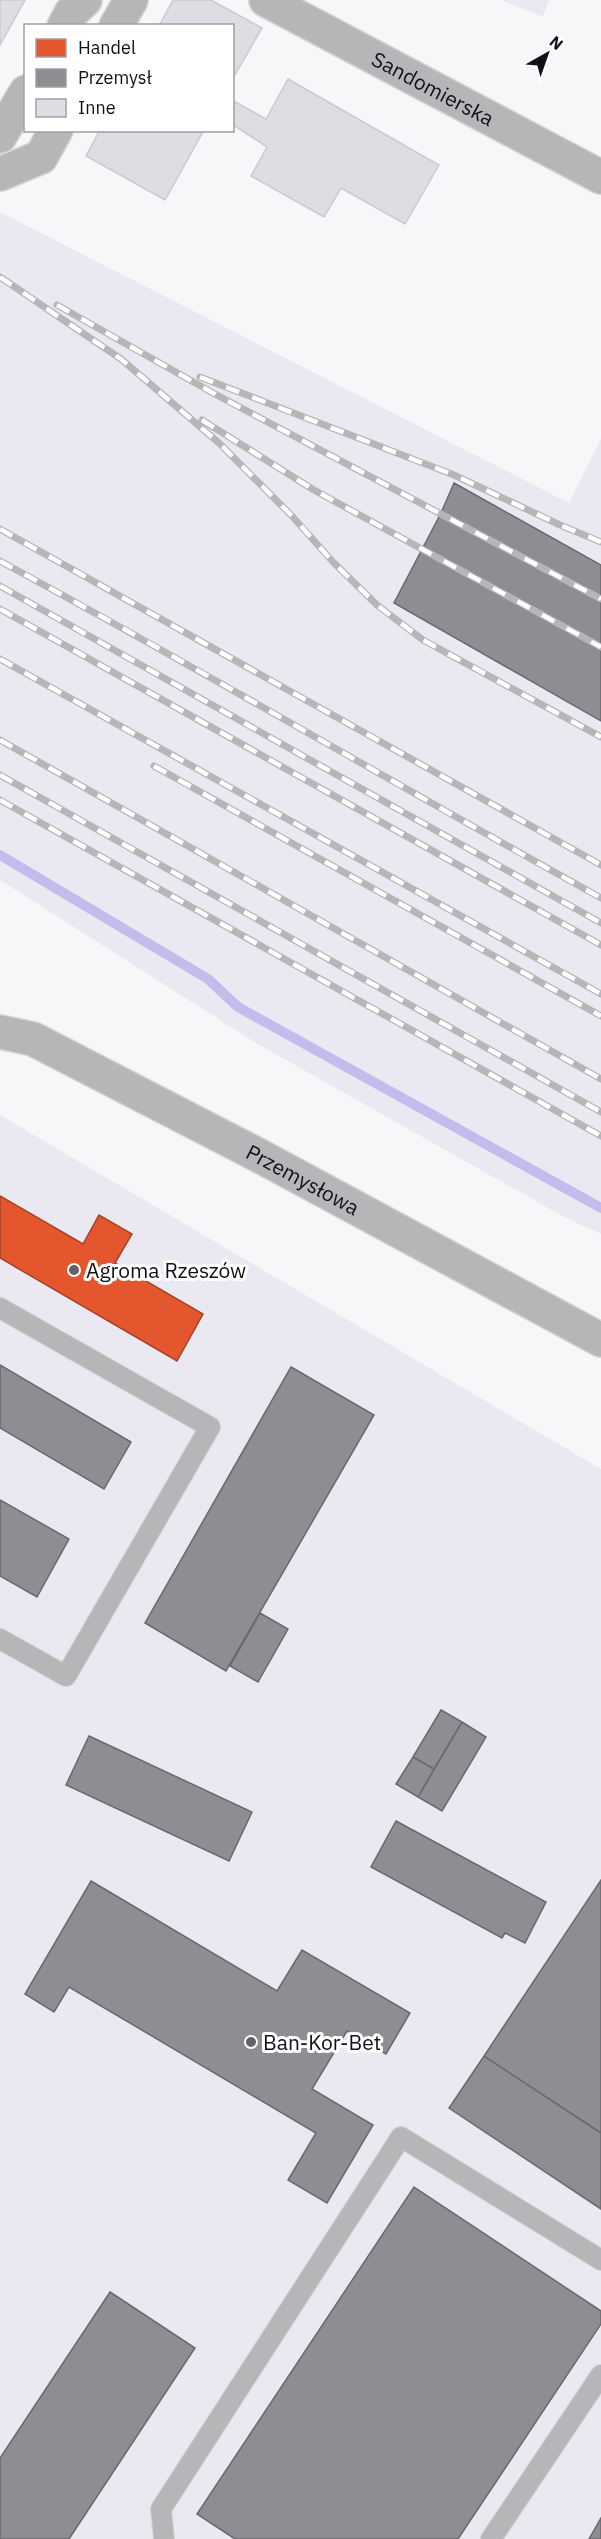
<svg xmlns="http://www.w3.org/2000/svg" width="601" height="2539" viewBox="0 0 601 2539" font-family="'IBM Plex Sans',sans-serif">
  <rect width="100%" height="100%" fill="#f7f7fa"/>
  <path fill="#eae9f2" d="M501,0H549L543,17Z
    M0,212L569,503L601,439V565L454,483L441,513L394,603L601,721V1234L564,1217L256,1043L0,880V313L2,309L0,310Z
    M0,1115L601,1469V2539H0Z"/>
  <path fill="#e4572e" stroke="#a54228" stroke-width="1.5" d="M0,1196L83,1244L99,1215L132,1234L115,1263L203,1314L177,1361L0,1258Z"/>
  <path fill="#8d8d92" stroke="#68686e" stroke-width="1.5" d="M454,483L601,565V721L394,603L441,513Z
    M0,1365L131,1442L104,1489L0,1428Z
    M291,1367L374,1415L226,1671L145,1623Z
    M0,1500L69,1539L37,1597L0,1576Z
    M260,1613L288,1629L258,1682L230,1666Z
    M441,1710L462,1722L434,1769L413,1757Z
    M462,1722L486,1737L442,1811L418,1797Z
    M89,1736L252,1812L229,1861L66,1785Z
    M413,1757L434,1769L418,1797L396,1784Z
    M396,1821L546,1902L525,1943L505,1933L502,1938L371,1867Z
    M601,1880V2133L484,2056Z
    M91,1881L277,1991L302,1950L410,2013L386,2054L347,2031L312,2089L373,2125L327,2203L288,2180L316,2133L69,1987L54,2012L25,1994Z
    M484,2056L601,2133V2209L449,2108Z
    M414,2187L601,2311V2324L458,2539H235L197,2514Z
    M110,2292L195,2348L69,2539H0V2458Z
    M601,2518V2539H589Z"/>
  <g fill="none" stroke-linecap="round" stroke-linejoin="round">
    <path stroke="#c4bcec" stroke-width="10" d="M0,855L208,979L238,1007L601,1208"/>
  </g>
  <path fill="#dedde3" stroke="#cbcad0" stroke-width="1.5" d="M0,0H25L0,45Z
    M173,0H211L262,28L232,80V26H159Z
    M288,79L439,165L405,224L341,188L324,217L251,176L267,147L232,124V100L266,119Z
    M100,130H204L165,200L86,156Z"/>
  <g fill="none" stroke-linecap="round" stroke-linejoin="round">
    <g stroke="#d3d3d5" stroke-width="22">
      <path id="lane" d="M0,1308L210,1427L66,1676L0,1639
        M164,2539L161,2509L401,2137L601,2260
        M491,2539L601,2375"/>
    </g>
    <g stroke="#d3d3d5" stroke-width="36">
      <g id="street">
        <path id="s1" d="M266,0L601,177"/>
        <path d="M64,26L71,13L85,0"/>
        <path d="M116,26L131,0"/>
        <path d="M0,136L26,92"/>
        <path d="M0,174L41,157L56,130"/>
      </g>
    </g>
    <g stroke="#d3d3d5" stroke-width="36">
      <g id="secondary">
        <path id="s2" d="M0,1032L33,1039L256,1154L601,1340"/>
      </g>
    </g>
    <use href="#lane" stroke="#b6b6b9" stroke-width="20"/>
    <use href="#street" stroke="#b6b6b9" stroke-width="33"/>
    <use href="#secondary" stroke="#b6b6b9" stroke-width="33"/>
    <g stroke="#b6b6b9" stroke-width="7">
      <path id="rail" d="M0,277L121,359L219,443L292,516L333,562L377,605L423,640L601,737
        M57,305L213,393L601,599
        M200,377L454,475L560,525L601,542
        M202,420L314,490L601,647
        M0,529L601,865
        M0,561C202,670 400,787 601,898
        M0,586L601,923
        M0,609L601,945
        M0,659L601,994
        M0,740L601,1079
        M154,766L601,1016
        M0,775L601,1112
        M0,800L601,1136"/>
    </g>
    <use href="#rail" stroke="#fff" stroke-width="4.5" stroke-dasharray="14" stroke-linecap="butt"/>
  </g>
  <g fill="#626168" stroke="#fff" stroke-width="2">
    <circle cx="74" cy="1270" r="6"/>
    <circle cx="251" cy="2042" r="6"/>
  </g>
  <g text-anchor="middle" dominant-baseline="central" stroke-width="6" stroke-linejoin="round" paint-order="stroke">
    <g font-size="21" fill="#121019" stroke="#fff">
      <text stroke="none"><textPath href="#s1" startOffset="189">Sandomierska</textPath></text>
      <text stroke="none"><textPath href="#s2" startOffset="338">Przemysłowa</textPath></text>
    </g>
    <g font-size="21" fill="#121019" stroke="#fff" text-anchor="start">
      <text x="86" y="1270">Agroma Rzeszów</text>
      <text x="263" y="2042">Ban-Kor-Bet</text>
    </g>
  </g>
  <rect x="24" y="24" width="210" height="108" fill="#ffffff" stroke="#a09fa3" stroke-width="1.5"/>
  <rect x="36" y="39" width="30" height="18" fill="#e4572e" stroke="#a09fa3" stroke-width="1.5"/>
  <text x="78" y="54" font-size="18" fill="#121019">Handel</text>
  <rect x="36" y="69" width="30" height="18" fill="#8d8d92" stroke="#a09fa3" stroke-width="1.5"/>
  <text x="78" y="84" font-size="18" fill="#121019">Przemysł</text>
  <rect x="36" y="99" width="30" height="18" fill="#dedde3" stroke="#a09fa3" stroke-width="1.5"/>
  <text x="78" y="114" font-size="18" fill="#121019">Inne</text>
  <g transform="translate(547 54) rotate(40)" stroke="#ffffff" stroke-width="4.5" paint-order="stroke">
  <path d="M0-4.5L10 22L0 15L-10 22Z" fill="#121019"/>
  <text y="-9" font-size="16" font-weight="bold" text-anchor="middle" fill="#121019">N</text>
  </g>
</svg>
